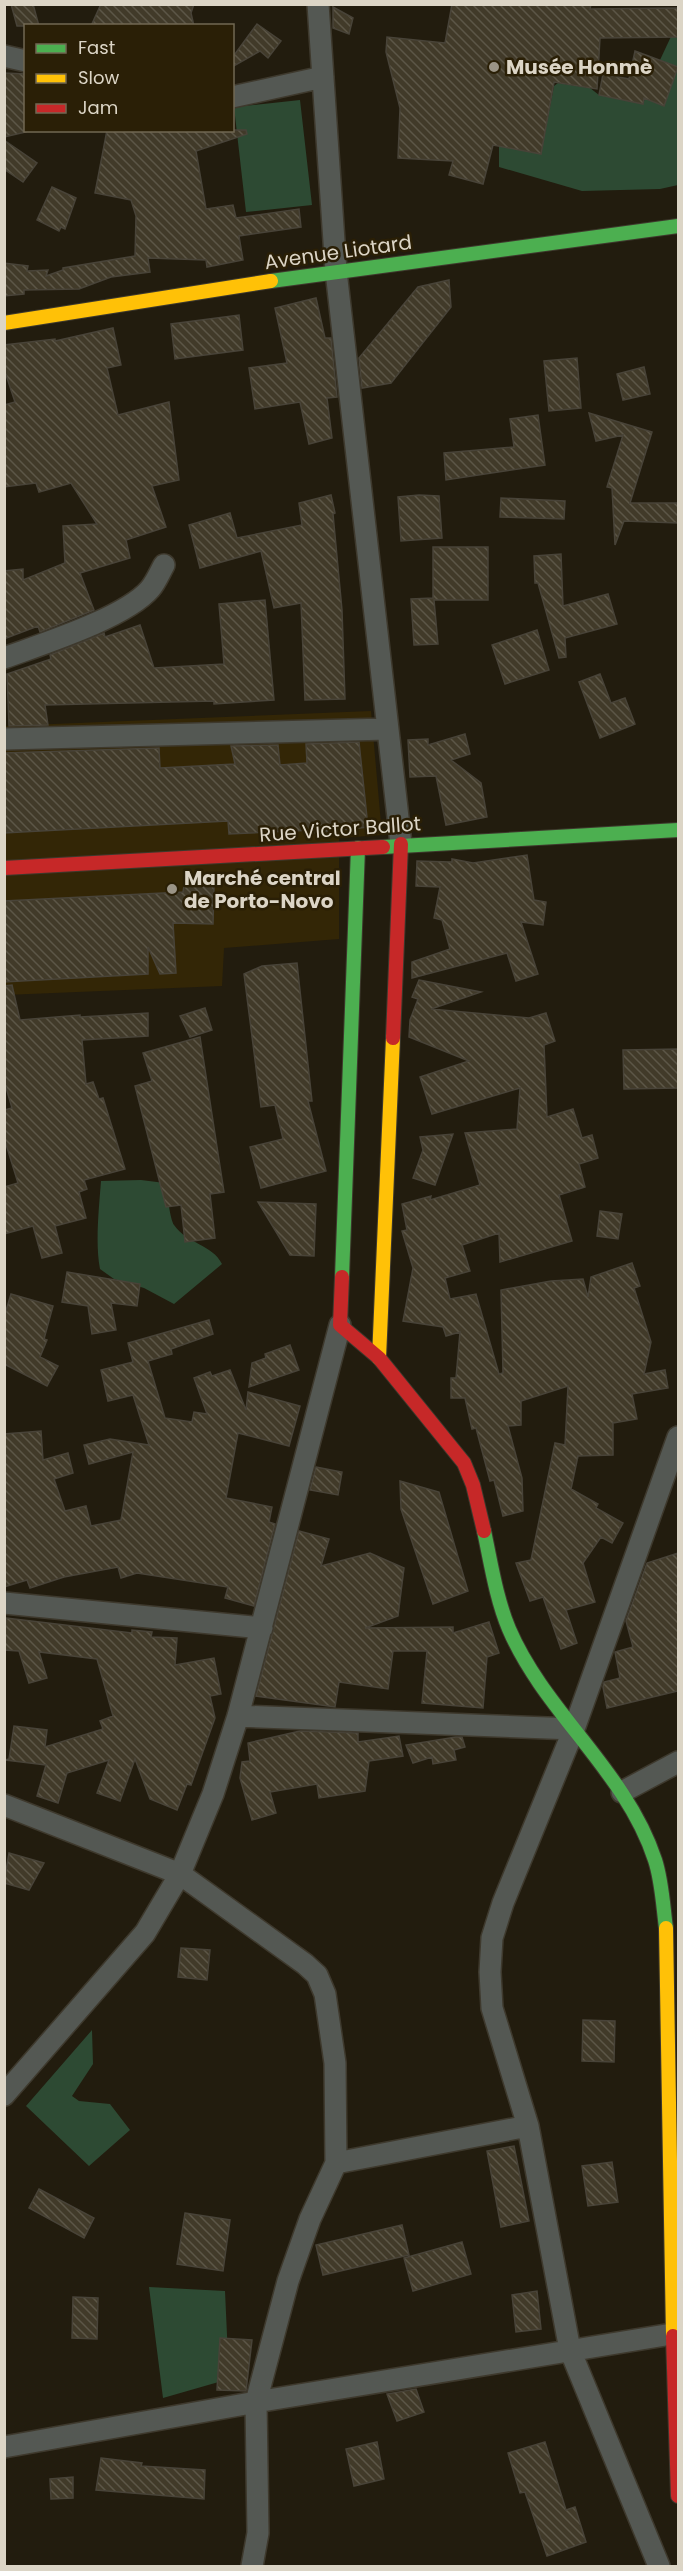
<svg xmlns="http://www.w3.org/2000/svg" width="683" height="2571" viewBox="0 0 683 2571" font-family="Poppins,sans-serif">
  <defs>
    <pattern id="building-back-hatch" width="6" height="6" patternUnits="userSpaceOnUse" patternTransform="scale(1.5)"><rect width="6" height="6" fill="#413a29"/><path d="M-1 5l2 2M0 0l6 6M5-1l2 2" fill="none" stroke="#5c5647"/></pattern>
  </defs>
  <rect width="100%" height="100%" fill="#221c0e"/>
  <path fill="#332606" d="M371,711L382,835L339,838V939L224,948L222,986L5,995L4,726Z"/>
  <path fill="#2d4a33" d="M675,28L678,29V185L660,189L582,191L499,167V146L541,153L554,86L558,83L590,88L599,95L643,104L645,98L664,105L678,67L660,60Z
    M300,100L312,205L246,212L234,107Z
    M141,1180L165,1183C167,1192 170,1219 174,1225C187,1244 212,1244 222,1264L174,1304L144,1288L114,1279L100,1269C95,1243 99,1208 101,1181Z
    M92,2030L93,2064L72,2096L79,2101L110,2104L130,2130L89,2166L26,2106Z
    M149,2287L225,2291L229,2379L163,2398Z"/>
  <path fill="url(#building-back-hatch)" stroke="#484338" stroke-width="1.5" d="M11,4H33L39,26H17Z
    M101,4H194L191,13L194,26H91Z
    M452,4H591L590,9L678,8V37L600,38L597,89L554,82L541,154L493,145L483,184L449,175L453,161L398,158L400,108L386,52L387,37L445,43Z
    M333,7L353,18L349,34L333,28Z
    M257,24L281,41L268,58L260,51L232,67V58Z
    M635,51L678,67L664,106L644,98L643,104L599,95L603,74L629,79Z
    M4,73L26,74V132L4,137Z
    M107,130H246L247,134L196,151L206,209L233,205L236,218L299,209L301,227L239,236L243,260L207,267L206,260L148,258L150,272L111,277L79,289L24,290V294L4,296V263L28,266L27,271L48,270L46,276L63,270V268L135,256L136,216L131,200L95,193Z
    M4,140L37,163L23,182L4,169Z
    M52,187L76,198L65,229L61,227L59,231L37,220Z
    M449,280L451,307L391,383L362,388L359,358L418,287Z
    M316,298L325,338H331L337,397L327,398L332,438L309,444L300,402L255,409L249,368L287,363L275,308Z
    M239,315L243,350L175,359L171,324Z
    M113,328L121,365L107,368L118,415L169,402L179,480L152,486L166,527L126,540L130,558L80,573L94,610L40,632L38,626L4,639V571L23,569V580L65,563L63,526L97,524L71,483L39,492L36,483L4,487V405L15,402L4,369V345L55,339V341Z
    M577,358L581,408L549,411L544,361Z
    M644,367L650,394L623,400L617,374Z
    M589,413L652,432L630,503H678V523L624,521L615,545L612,488L607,487L623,435L596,441Z
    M538,415L545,465L446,480L444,453L514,447L510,419Z
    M331,495L335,513L333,514L342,610L345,699L305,700L301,603L274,608L261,551L200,568L189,525L230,513L237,538L302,525L299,503Z
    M419,495L439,496L442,538L401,541L398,497Z
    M501,498L565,501L564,519L500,517Z
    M433,547H488V600H434L438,644L414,645L411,599L433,598Z
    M561,554L563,606L608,594L617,624L565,638L566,657L559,658L538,583H535L534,556Z
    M265,600L274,700L214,704V701L45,705L48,725L9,726L7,674L51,659L50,655L104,633L105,637L140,625L154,668L224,664L219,604Z
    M537,630L549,670L505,684L492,645Z
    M600,674L611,703L625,698L635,724L600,738L579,682Z
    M465,734L470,754L451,760L481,783L487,817L446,825L436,776L410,777L408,740L428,739V745Z
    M359,742L368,827L314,833V830L229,834L228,821L4,833V753L159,748L160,768L235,764L231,746L278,745L280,765L307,763L306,744Z
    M527,855L534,900L546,902L543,925L521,922L538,974L516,981L507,953L412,978V962L450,949L442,920L434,918L440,887L416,886L417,861L452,862V859L473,863Z
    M184,886H214L213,924L173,923L176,973L160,974L148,947V974L4,982V901L183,892Z
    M297,963L312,1101H308L326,1171L261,1188L250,1147L283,1139L275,1105L261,1107L244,974L262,966Z
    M419,980L481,992L431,1009L529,1018L546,1013L555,1041L544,1045L547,1117L573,1109L582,1138L592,1135L598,1158L579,1164L585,1187L559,1195L572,1241L500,1262L499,1233L462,1245L470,1271L445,1278L450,1299L476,1294L499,1374L503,1373L501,1290L551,1281L583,1279L588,1297L591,1277L632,1263L640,1286L634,1288L651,1342L644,1374L665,1370L668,1388L632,1394L637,1419L613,1423V1455L578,1456L571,1489L598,1504L596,1508L623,1523L612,1543L601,1537L583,1563L595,1602L566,1610L577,1643L561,1649L543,1597L530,1601L516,1563L531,1560L555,1443L565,1445L568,1386L521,1401V1425L508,1426L522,1478L523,1511L503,1516L494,1480L490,1481L476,1428L472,1429L465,1398H451V1378H456L460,1332L446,1336L443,1327L403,1321L413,1268L402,1231L407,1230L402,1204L431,1196L430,1200L480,1185L465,1133L517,1129L520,1088L432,1114L420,1077L469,1061L409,1037L410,1020L418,999L412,997Z
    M12,985L20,1020L80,1015V1017L148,1013V1036L82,1040L86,1084L93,1082L99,1099L103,1098L125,1169L84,1180L87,1189L79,1192L86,1218L55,1226L62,1253L42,1258L33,1226L4,1234V1187L18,1183L4,1138V1110L12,1108L4,1081V986Z
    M205,1008L212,1030L190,1037L180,1016Z
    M200,1037L224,1192L210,1194L215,1238L185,1242L181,1205L166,1207L135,1086L152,1081L143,1053Z
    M678,1049V1088L624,1089L623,1050Z
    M453,1134L435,1185L413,1178L423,1150L420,1137Z
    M258,1202L316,1204L314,1256L290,1255Z
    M600,1211L622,1214L618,1239L597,1236Z
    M67,1272L140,1284L137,1306L111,1303L116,1330L92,1334L88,1306L62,1302Z
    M11,1294L53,1306L44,1339L47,1340L40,1357L58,1366L47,1386L4,1364V1317Z
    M209,1320L213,1334L171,1349L172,1354L148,1361L165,1418L192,1422L194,1412L207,1414L194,1378L210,1372L212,1376L230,1370L246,1410L248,1392L300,1406L289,1446L238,1433L226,1498L272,1507L269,1522L275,1524L254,1606L225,1598L228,1587L137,1573L121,1578L118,1567L64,1577L30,1588L27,1580L4,1587V1434L41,1431L43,1460L68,1453L73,1473L54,1479L65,1511L86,1506L91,1526L121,1520L133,1452L89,1464L84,1445L110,1439L149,1445L133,1395L108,1401L101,1370L133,1362L128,1343Z
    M290,1345L299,1370L249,1387L252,1363L266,1358L265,1354Z
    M316,1467L342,1472L338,1495L310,1490Z
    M400,1481L439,1492L468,1591L433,1604L401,1509Z
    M299,1531L329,1539L321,1566L370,1553L404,1568L398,1616L365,1628L453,1627V1633L489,1622L499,1653L487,1657L483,1708L422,1703L427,1651H393L388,1689L339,1682L335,1707L256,1696Z
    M678,1553V1691L607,1708L603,1687L604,1682L620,1678L615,1652L633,1647L626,1621L647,1563Z
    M6,1618L132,1633V1630L152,1632L151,1637L177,1638L175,1665L214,1658L221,1694L210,1696L215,1718L191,1785L187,1784L177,1810L150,1799L135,1759L120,1801L97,1793L109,1760L67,1773L58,1803L37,1796L46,1765L5,1760L9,1759L14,1726L47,1730L45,1747L103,1729L100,1721L113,1716L97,1659L39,1652L47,1678L29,1683L19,1651L4,1650Z
    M300,1731L358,1733V1742L399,1736L403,1756L369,1761L365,1791L319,1798L317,1784L270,1792L276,1813L252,1820L240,1778L242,1762L250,1761L248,1743Z
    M456,1737H462L465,1747L454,1750L456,1760L433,1764L432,1757L413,1763L406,1745Z
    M9,1853L44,1863L29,1890L4,1883Z
    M181,1948L210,1950L207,1980L178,1977Z
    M583,2020L615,2021L614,2062L582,2061Z
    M514,2146L529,2221L501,2227L487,2151Z
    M612,2162L618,2202L588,2206L582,2166Z
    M39,2189L94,2218L84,2238L29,2208Z
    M185,2213L230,2220L223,2271L177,2264Z
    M402,2225L409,2255L323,2275L316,2245Z
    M462,2242L471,2274L413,2291L404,2258Z
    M537,2291L541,2329L516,2332L512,2295Z
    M73,2297L98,2298L97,2339L72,2338Z
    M220,2338L252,2340L246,2391L217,2390Z
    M416,2389L424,2412L397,2421L387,2394Z
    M377,2442L384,2479L354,2486L346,2449Z
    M545,2442L566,2510L575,2507L586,2542L547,2556L525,2492L520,2493L508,2453Z
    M101,2458L142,2463L141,2466L205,2470L204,2499L96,2490Z
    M73,2477V2498L51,2499L50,2479Z"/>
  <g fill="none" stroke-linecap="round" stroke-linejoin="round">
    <g stroke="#3e392d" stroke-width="24">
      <path id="street" d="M318,4L336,271L401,844
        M4,56L26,61
        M232,97L323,77
        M4,658C42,644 125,618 150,589C156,582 160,572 164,565
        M4,739L387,729
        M4,1603L262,1628
        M238,1716L574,1729
        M622,1792L678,1762
        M4,1805L180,1874L305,1964L317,1975L325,1994L335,2063L336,2163L310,2219L288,2281L256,2402L258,2533L252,2566
        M4,2095L145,1933L180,1874L213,1794L238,1716L340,1325
        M336,2163L528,2126
        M4,2447L256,2402L678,2333
        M659,2566L570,2350L528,2126L492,2008L490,1972L492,1938L503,1903L574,1729L678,1437"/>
    </g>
    <g stroke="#3e392d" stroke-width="16">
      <path id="fast" d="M271,281L678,226
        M383,847L678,830
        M342,1277L358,848
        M484,1531C491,1563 496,1598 509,1629C545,1713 626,1771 655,1860C662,1881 663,1906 666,1928"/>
    </g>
    <g stroke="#3e392d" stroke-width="16">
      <path id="slow" d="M4,323L271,281
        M379,1358L393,1038
        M666,1928L673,2336"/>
    </g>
    <g stroke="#3e392d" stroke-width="16">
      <path id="jam" d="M4,868L383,847
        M393,1038L401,844
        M342,1277L340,1325L379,1358L464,1463L473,1485L484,1531
        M673,2336L678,2496"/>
    </g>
    <use href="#street" stroke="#545853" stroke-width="21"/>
    <use href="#fast" stroke="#4caf50" stroke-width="14"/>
    <use href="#slow" stroke="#ffc107" stroke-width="14"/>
    <use href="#jam" stroke="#c62828" stroke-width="14"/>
  </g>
  <g fill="#9b9486" stroke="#2a1f06" stroke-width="2">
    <circle cx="494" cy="67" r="6"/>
    <circle cx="172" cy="889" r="6"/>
  </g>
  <g text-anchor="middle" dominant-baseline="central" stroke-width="5" stroke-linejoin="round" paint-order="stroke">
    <g font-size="20" font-weight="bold" fill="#dcd5c6" stroke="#2a1f06" text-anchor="start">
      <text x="506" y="67">Musée Honmè</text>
      <text x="184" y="878">Marché central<tspan x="184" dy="23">de Porto-Novo</tspan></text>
    </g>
    <g font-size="20" fill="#dcd5c6" stroke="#2a1f06">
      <text transform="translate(338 252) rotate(-8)">Avenue Liotard</text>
      <text transform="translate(340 829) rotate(-4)">Rue Victor Ballot</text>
    </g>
  </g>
  <rect width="683" height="2571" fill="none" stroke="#dcd5c6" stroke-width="12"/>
  <rect x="24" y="24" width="210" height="108" fill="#2a1f06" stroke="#716853" stroke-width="1.5"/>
  <rect x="36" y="44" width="30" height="9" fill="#4caf50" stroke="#716853" stroke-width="1.5"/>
  <text x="78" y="54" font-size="18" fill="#dcd5c6">Fast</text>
  <rect x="36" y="74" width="30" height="9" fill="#ffc107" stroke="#716853" stroke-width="1.5"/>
  <text x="78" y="84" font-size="18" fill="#dcd5c6">Slow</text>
  <rect x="36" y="104" width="30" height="9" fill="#c62828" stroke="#716853" stroke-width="1.5"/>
  <text x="78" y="114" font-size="18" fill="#dcd5c6">Jam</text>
</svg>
